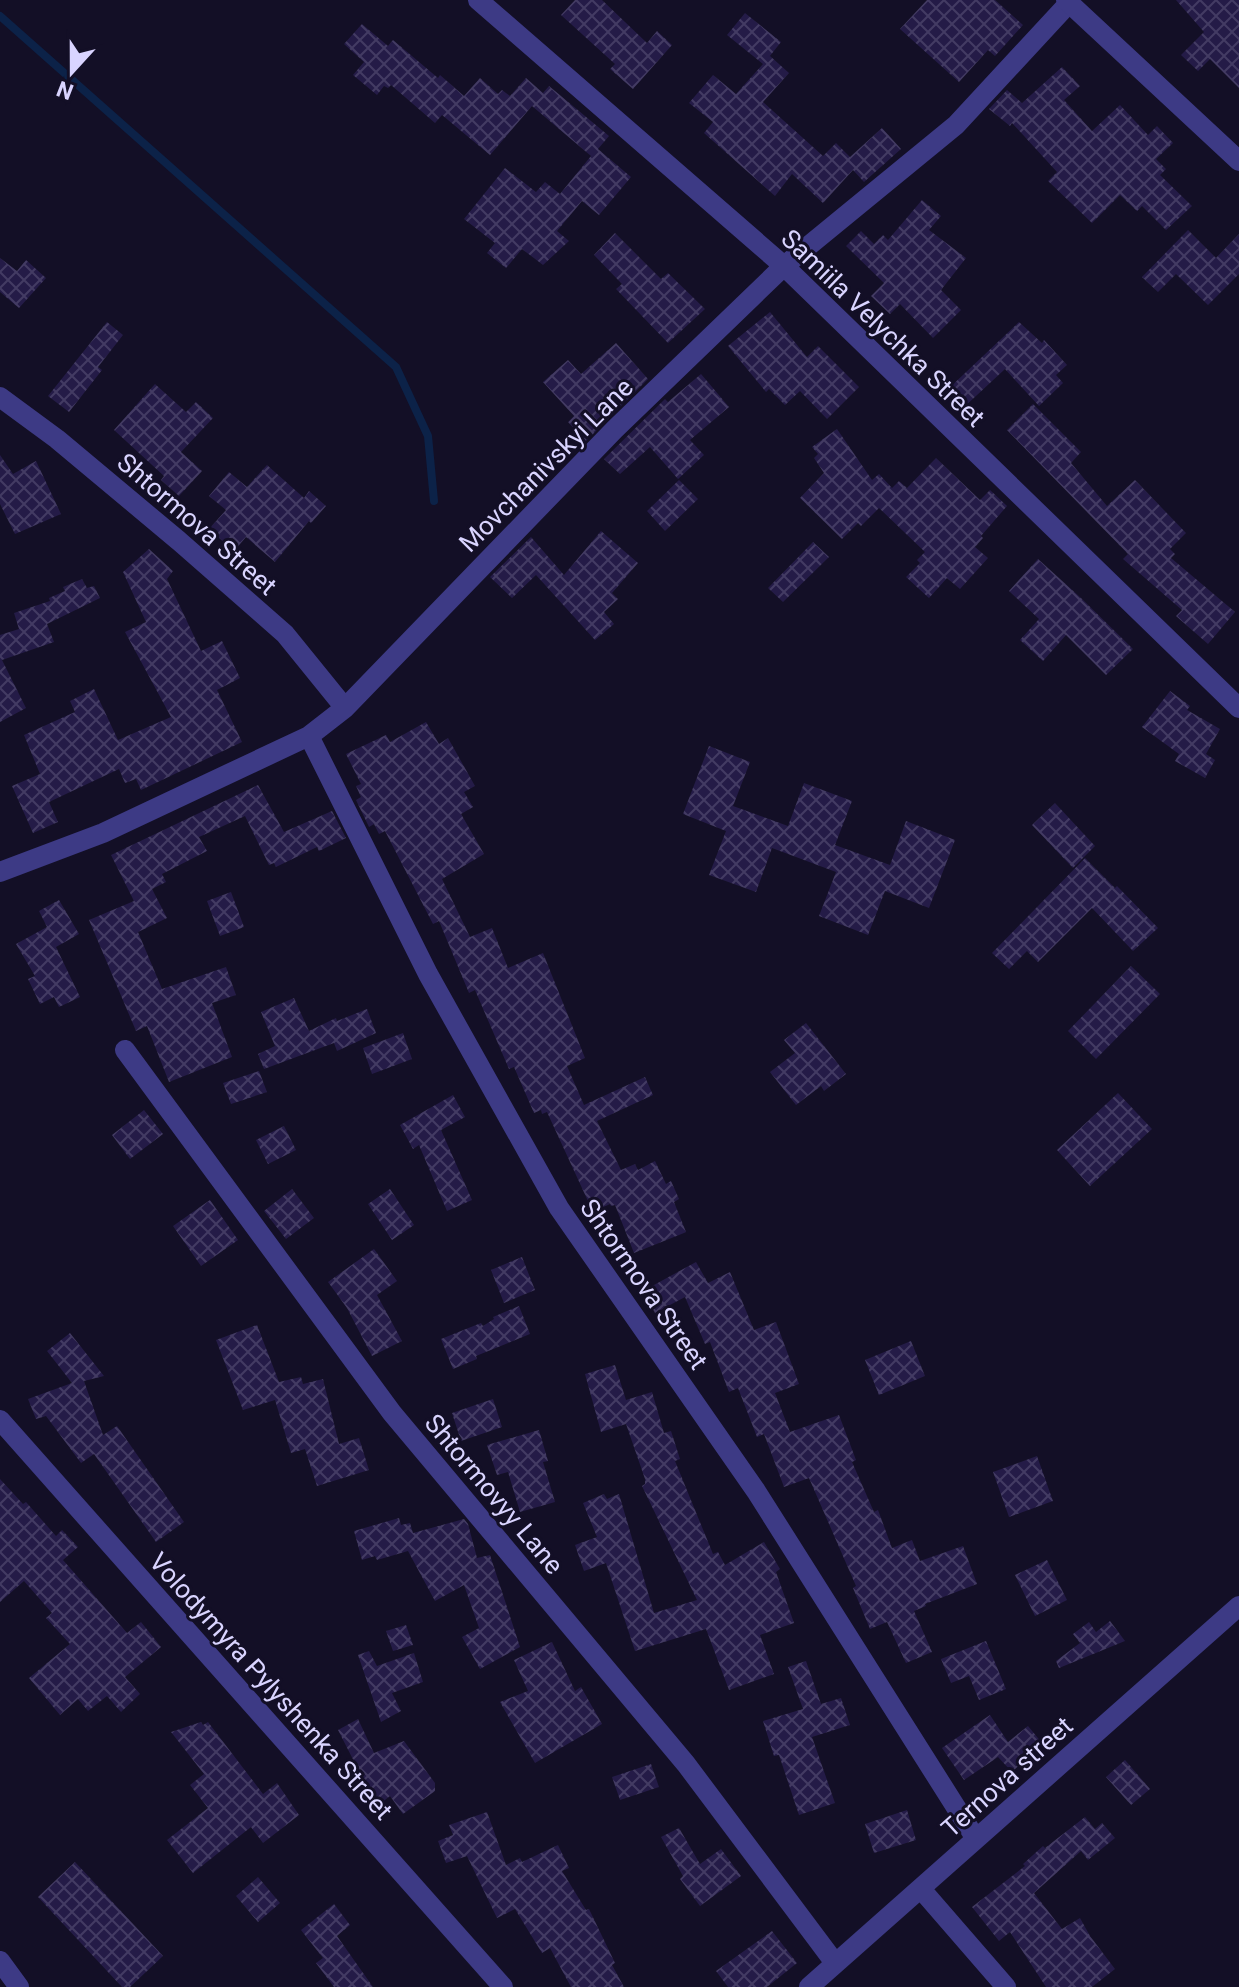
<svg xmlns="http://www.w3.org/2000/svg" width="1239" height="1987" viewBox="0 0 1239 1987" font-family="Roboto,sans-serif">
  <defs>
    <pattern id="building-cross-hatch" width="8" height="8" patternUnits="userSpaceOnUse" patternTransform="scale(2)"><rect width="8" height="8" fill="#241b47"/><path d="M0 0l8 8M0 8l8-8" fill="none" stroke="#433b63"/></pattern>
  </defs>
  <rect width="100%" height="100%" fill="#130f26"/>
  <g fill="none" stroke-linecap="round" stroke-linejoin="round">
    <path stroke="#0c2248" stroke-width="8" d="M0,16L396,367L428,436L434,501"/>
  </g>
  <path fill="url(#building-cross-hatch)" d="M575,0H602L647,43L657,31L672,45L633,89L610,69L615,64L561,15Z
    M927,0H995L1023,25L995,56L988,50L959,82L900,29Z
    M1176,0H1239V88L1210,59L1198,71L1181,55L1204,32Z
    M745,13L781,42L766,61L770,56L789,73L763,102L823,156L836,143L850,157L882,128L901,149L864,182L853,170L823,203L792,174L775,196L704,133L713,122L689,103L713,75L736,94L763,64L727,35Z
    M362,24L388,46L393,40L438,78L440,75L464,96L480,78L498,94L502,90L510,96L526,78L543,93L549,86L609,136L598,149L631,177L599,215L582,201L557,231L569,241L543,265L522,249L506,268L487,253L495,243L464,219L505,168L536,192L545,182L560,194L591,156L532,106L490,155L442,115L435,123L391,85L388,88L384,86L377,95L353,75L364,62L344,44Z
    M1062,67L1080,86L1064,100L1092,131L1120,105L1148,135L1157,126L1173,143L1156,159L1166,169L1160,175L1192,206L1166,230L1142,206L1137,211L1120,195L1092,223L1048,181L1057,172L1012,123L1010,126L989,109L1007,90L1022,103Z
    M922,200L941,216L929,230L966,258L941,290L961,310L933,338L900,304L890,314L871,296L884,283L846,246L861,231L874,244L883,235L888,240Z
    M1188,230L1216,258L1239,234V274L1208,305L1176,274L1158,292L1142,277Z
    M615,233L661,279L668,273L705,309L668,343L616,289L622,284L594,255Z
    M0,258L17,271L26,260L46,278L19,308L0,292Z
    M770,312L807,357L818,346L859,387L827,419L800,391L785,405L769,389L766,392L728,346Z
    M107,322L123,335L98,367L102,370L69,412L48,396Z
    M1019,322L1042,343L1044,340L1067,365L1056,375L1063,383L1039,406L1005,369L962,409L946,391Z
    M616,343L648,379L586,441L568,422L574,416L543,382L568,360L581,374Z
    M701,374L729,407L690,440L704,455L678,479L650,447L620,474L604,459L665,399L668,402Z
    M155,384L186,412L196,402L213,418L181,452L202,471L179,496L161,480L164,476L114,430Z
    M1033,404L1081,452L1071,463L1107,506L1135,480L1186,533L1170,549L1175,554L1171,558L1235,612L1208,644L1176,616L1182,610L1123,559L1128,554L1007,430Z
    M837,429L872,480L879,474L892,488L899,481L907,488L936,458L980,500L990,490L1007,506L981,536L983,538L975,547L988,558L960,589L947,578L929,598L906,577L920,563L917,560L925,552L879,508L861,526L858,523L842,539L800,498L824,473L814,458L818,454L812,447Z
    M0,455L13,474L36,461L61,514L15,534L0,504Z
    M267,465L304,498L309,491L326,506L311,523L309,521L275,562L246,537L234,551L209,529L226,510L209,496L229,472L247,487Z
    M679,480L698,499L665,531L647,511Z
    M601,531L638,563L612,593L618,599L604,612L614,624L595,640L536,575L512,598L490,577L531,537L564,575Z
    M813,542L829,557L783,602L768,588Z
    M149,549L173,571L167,579L201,651L222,641L240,678L217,690L242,742L141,790L136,779L125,783L119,769L49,802L58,822L33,833L12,786L40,774L24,735L75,712L70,701L94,689L118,740L171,717L125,632L146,622L123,572Z
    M1038,559L1081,598L1133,649L1106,675L1066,635L1043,661L1020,640L1039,619L1009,591Z
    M82,579L87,588L94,586L100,598L47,624L54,642L2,660L26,708L0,722V635L19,629L14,613L50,601L49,598L65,591L63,587Z
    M1170,691L1190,706L1187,710L1220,729L1206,754L1215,760L1205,778L1175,761L1179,754L1142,727Z
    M426,722L439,744L448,738L475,786L464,792L473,807L461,814L484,854L442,879L470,937L492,928L508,968L543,953L585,1058L567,1066L584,1105L645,1077L653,1095L597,1121L621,1170L635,1164L638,1170L655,1161L666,1184L671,1181L679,1199L674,1202L686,1232L684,1233L634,1253L615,1205L611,1206L610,1204L593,1212L547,1112L542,1114L541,1110L534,1113L514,1067L509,1069L475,990L469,993L439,921L433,924L385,831L379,834L374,824L369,827L356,800L361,797L356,786L361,784L346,754L386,735L390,742Z
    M709,746L750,762L733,806L788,826L804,783L852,801L835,845L890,865L906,821L955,840L929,908L885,891L868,935L819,916L836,872L772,848L756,892L709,875L726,831L683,814Z
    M258,785L284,832L332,811L346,838L319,851L317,847L276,867L274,863L269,865L245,816L199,837L207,851L162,874L166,882L152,889L167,918L138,932L162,989L226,967L236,995L212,1003L232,1057L169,1082L147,1026L136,1031L89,920L134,901L111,855Z
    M1055,803L1095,846L1073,868L1032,825Z
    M1085,858L1115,888L1117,886L1158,928L1133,951L1092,908L1038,962L1027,951L1009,969L992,953Z
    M231,892L244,927L220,936L207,901Z
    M59,900L79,934L56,947L80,997L59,1007L54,997L40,1004L28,979L35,976L16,944L47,927L39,911Z
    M1131,966L1160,994L1096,1059L1068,1031Z
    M294,998L309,1031L336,1018L337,1021L367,1009L376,1033L337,1051L334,1043L264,1069L258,1054L275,1046L261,1012Z
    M806,1023L846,1074L824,1091L821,1086L796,1105L770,1072L795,1053L784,1040Z
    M403,1033L412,1059L372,1074L363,1048Z
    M259,1071L267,1092L231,1104L223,1083Z
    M1118,1093L1152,1129L1090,1186L1057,1150Z
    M453,1095L465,1117L441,1130L472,1200L447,1211L419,1145L413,1149L400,1125Z
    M144,1110L163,1134L130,1159L112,1135Z
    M284,1126L296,1150L268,1164L256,1140Z
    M292,1189L314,1218L286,1239L264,1211Z
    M390,1189L414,1225L392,1240L368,1204Z
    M210,1200L238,1240L201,1266L173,1226Z
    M374,1249L397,1281L377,1295L402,1341L372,1356L347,1308L328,1282Z
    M522,1257L535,1290L504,1303L491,1270Z
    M696,1262L708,1283L730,1272L754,1330L776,1322L799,1384L775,1393L790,1432L839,1415L856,1460L852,1462L874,1512L878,1510L892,1548L912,1540L920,1561L963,1546L977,1584L925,1604L926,1606L914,1611L932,1652L906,1663L887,1622L870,1629L853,1588L856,1586L809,1478L784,1487L764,1434L757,1437L738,1388L729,1392L710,1342L705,1344L685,1297L655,1313L643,1291Z
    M519,1306L530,1334L476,1356L477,1359L453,1369L441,1339L481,1323L483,1326L494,1319L493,1317Z
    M257,1325L279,1382L301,1377L303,1384L323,1379L339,1444L359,1438L369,1470L317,1486L305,1449L291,1453L275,1400L243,1410L216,1340Z
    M70,1333L104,1376L84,1381L103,1435L117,1426L184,1522L156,1542L94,1454L81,1463L46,1416L36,1419L28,1399L72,1383L47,1351Z
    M911,1341L925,1376L879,1395L865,1360Z
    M615,1365L626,1400L652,1392L664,1433L671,1431L680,1459L675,1461L713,1554L718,1552L725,1565L764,1542L780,1569L776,1572L794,1623L760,1635L774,1674L729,1690L706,1629L635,1651L606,1563L584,1571L575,1545L597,1537L583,1503L604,1494L607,1499L619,1494L654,1613L697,1600L642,1486L645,1484V1479L626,1424L601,1432L585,1374Z
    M493,1399L502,1427L461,1441L452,1413Z
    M539,1430L548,1461L543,1462L555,1502L520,1512L508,1472L497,1475L487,1445Z
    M1037,1456L1053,1501L1009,1517L993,1472Z
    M0,1479L23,1504L26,1502L56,1536L62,1530L78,1547L63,1560L127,1633L141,1622L161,1647L125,1677L140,1694L121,1712L107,1696L88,1711L78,1699L60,1715L29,1678L70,1644L46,1618L52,1613L24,1581L0,1602Z
    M399,1518L401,1525L410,1523L413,1533L464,1519L468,1524L477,1558L490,1555L520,1647L480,1669L462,1637L479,1628L464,1585L435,1601L408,1551L377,1560L375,1556L362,1560L354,1531Z
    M1047,1560L1067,1600L1035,1616L1015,1575Z
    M1110,1621L1125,1641L1059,1668L1056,1661L1080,1643L1073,1634L1089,1622L1096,1632Z
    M406,1625L413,1645L393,1651L386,1631Z
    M986,1641L1006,1689L979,1700L969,1676L951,1683L941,1659Z
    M552,1642L575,1691L581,1687L602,1724L535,1763L500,1702L528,1691L514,1660Z
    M369,1651L377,1666L414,1653L423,1682L392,1693L401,1711L381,1722L358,1655Z
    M806,1661L821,1704L841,1698L850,1725L812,1737L835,1803L799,1815L779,1755L774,1756L763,1721L803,1709L788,1667Z
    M990,1715L1008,1742L1028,1726L1042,1743L1012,1772L998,1757L964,1780L942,1748Z
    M358,1719L374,1753L404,1741L435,1783V1791L403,1814L390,1796L380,1804L366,1785L338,1730Z
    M201,1722L203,1725L208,1722L263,1794L277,1783L299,1815L263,1843L251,1827L193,1873L167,1840L208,1808L190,1785L204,1774L171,1732Z
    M1125,1760L1150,1789L1131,1805L1106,1777Z
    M651,1764L659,1787L620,1800L612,1777Z
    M907,1810L916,1840L874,1853L865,1824Z
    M487,1812L506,1865L520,1858L522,1862L558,1845L569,1868L562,1871L586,1910L589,1909L615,1963L612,1965L624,1987H571L550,1948L542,1953L515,1909L497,1918L467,1856L446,1863L438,1841L453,1835L449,1825Z
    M1085,1817L1095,1829L1102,1823L1115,1838L1088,1860L1081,1851L1034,1893L1062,1929L1080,1918L1090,1936L1115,1969L1092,1987H1046L1010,1932L999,1941L972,1907L1025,1866L1023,1864L1043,1846L1045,1848Z
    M679,1828L700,1864L721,1849L741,1876L700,1906L680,1879L683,1876L661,1837Z
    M75,1862L163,1956L130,1987H122L38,1897Z
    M258,1877L280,1903L258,1922L236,1896Z
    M334,1904L350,1925L337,1936L373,1987H334L316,1963L323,1958L301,1930Z
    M772,1931L797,1963L767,1987H728L716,1971Z"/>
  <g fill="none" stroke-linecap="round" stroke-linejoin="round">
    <path stroke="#3d3a85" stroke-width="20" d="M478,0L784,266L1239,708
      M0,397L57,439L179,541L285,634L345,708
      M309,736L428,974L559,1208L756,1491L976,1839
      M0,872L103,833L309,736L345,708L615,429L784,266L956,125L1069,3
      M125,1050L392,1413L686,1764L835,1963
      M0,1420L503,1987
      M921,1889L1006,1987
      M0,1961L19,1987
      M809,1987L1239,1606"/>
    <path stroke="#3d3a85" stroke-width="20" d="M1066,0L1239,161"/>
  </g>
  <g text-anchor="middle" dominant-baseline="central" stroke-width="6" stroke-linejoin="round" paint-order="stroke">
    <g font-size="26" fill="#d9d4ff" stroke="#130f26">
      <text transform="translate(883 328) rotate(44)">Samiila Velychka Street</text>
      <text transform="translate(546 465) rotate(-45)">Movchanivskyi Lane</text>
      <text transform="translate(197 524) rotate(41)">Shtormova Street</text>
      <text transform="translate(644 1284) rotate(55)">Shtormova Street</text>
      <text transform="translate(494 1494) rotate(50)">Shtormovyy Lane</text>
      <text transform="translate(271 1686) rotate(48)">Volodymyra Pylyshenka Street</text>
      <text transform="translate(1007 1777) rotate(-42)">Ternova street</text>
    </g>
  </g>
  <g transform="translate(72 72) rotate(201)" stroke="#130f26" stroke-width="6" paint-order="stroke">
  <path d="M0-6L14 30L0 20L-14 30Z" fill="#d9d4ff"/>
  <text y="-12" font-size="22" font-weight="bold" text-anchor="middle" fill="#d9d4ff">N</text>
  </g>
</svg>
